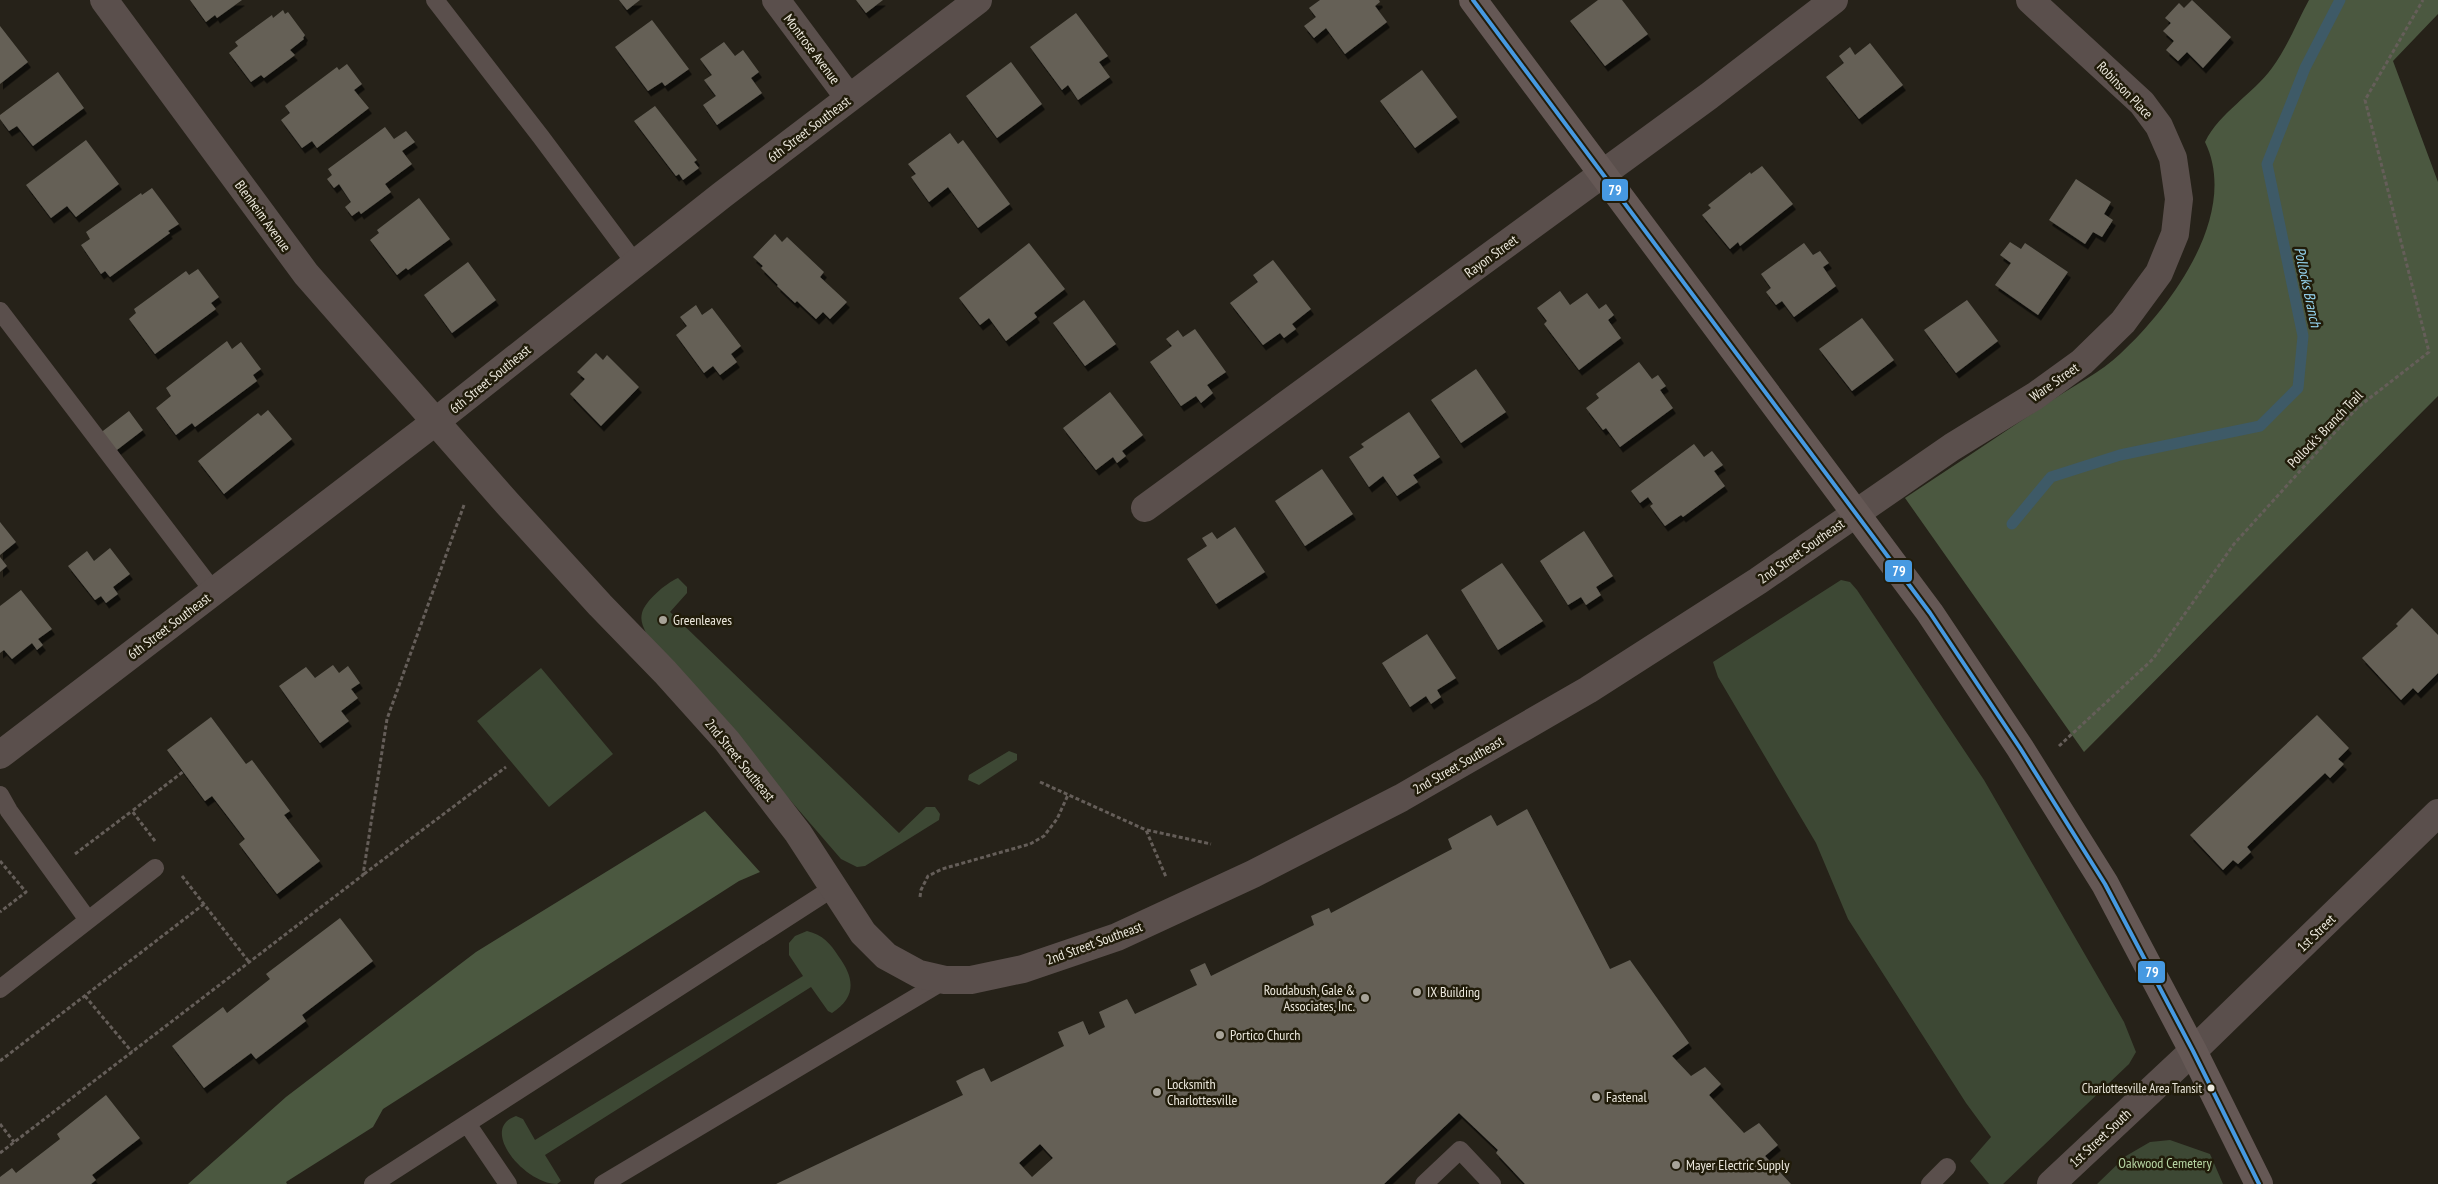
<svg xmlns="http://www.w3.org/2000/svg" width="2438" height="1184" viewBox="0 0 2438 1184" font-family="'PT Sans Narrow',sans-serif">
  <defs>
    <filter id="shadow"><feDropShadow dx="3" dy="5.5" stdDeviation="0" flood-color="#0009"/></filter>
  </defs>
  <rect width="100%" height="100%" fill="#262219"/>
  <path fill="#3d4834" d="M678,578L687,587V593L670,612L899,833L926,807H935L940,814L939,820L865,866L857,867L841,859L646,633C643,626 640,621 642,613C645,601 666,583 678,578Z
    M1841,580L1850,582L1857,590L1984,780L2124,1022L2136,1052L2129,1064L2003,1184H1989L1970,1161L1991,1137L1966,1103L1848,919L1816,843L1718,677L1713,662Z
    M541,668L613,754L549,807L477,721Z
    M1009,751L1017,754V760L979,785L968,780L969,775Z
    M807,931C823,935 830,943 839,957C855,979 856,997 832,1013L828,1011L811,987L545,1155L561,1181L557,1184C525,1184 478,1129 516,1116L523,1119L535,1140L803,976L789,955V943L795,936Z
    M2170,1140L2210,1154L2223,1184H2097L2126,1156L2150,1142Z"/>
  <path fill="#4b5840" d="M2309,0H2438V14L2393,61L2438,182V396L2084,752L1905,498C1955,465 2004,432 2054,399C2075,385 2101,372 2120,354C2171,307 2240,214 2205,142C2220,112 2252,95 2272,68C2287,48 2297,22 2309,0Z
    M705,811L760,872L739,881L383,1109L373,1127L286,1182L287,1184H188L286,1097L476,952Z"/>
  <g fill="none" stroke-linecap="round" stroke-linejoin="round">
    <path stroke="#3e5a67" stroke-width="11" d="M2012,524L2051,477L2120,455L2260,426L2298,388L2303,336L2267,164L2305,68L2340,0"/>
  </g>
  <path fill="#656157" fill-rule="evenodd" filter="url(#shadow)" d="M190,0H242L217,18L215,15L206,22Z
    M619,0H640L627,10Z
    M856,0H883L866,13Z
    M1320,0H1379L1380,2L1375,6L1387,22L1345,54L1326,28L1314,38L1304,26L1316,17L1309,8Z
    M1598,0H1622L1648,34L1605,66L1570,21Z
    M2192,0L2231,37L2203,68L2187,52L2178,61L2166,50L2174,41L2163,31L2171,23L2165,18L2179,3L2184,8Z
    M283,10L285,14L288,12L305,35L303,38L304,39L290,50L295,55L264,78L261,75L251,82L229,53L238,46L235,42L272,15L273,18Z
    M1076,13L1108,56L1099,62L1110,77L1078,100L1068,85L1062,90L1030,47Z
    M652,20L689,69L665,86L662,82L648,91L615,47Z
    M0,26L28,62L0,84Z
    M724,42L735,56L743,50L759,72L751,78L762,93L717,125L703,105L716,96L704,80L712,75L700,59Z
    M1870,43L1903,85L1859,119L1826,77L1844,63L1839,56L1850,47L1855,55Z
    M1011,62L1042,104L997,138L966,96Z
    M347,64L362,84L354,90L369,108L317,148L312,141L302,148L281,120L290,113L285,106L337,67L339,70Z
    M1422,70L1457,117L1415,148L1380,101Z
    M58,72L84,108L33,146L17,126L9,131L0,119V115Z
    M655,106L697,160L694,162L699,168L683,180L679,174L676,176L634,121Z
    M385,127L394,139L406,131L415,142L402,151L412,164L385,184L391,192L361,214L359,211L352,216L345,207L351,202L339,184L334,188L327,179L332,175L328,169Z
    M950,133L958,144L963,140L1010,204L978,228L948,187L929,202L911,177L916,174L908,164Z
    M86,140L119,184L76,217L67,206L51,218L26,185Z
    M1762,166L1793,204L1740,246L1738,242L1730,249L1702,215L1711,208L1708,205L1750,172L1751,174Z
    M2076,179L2111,202L2104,214L2113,220L2102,237L2093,232L2085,244L2049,220Z
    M152,188L179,224L168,231L170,233L110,277L105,271L101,274L81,245L90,239L86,232L141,193L142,195Z
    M419,198L450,239L408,270L406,268L397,275L370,240L379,233L377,230Z
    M775,234L782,242L787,237L824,272L820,277L847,302L830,319L823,312L816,319L797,301L795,303L777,286L778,285L761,268L763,266L753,257Z
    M2010,242L2021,249L2025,243L2068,272L2038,315L1995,285L2011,263L2000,255Z
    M1029,243L1065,289L1034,313L1037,317L1006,341L989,318L980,325L959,298Z
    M1804,243L1813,255L1820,251L1829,263L1823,267L1836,286L1794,317L1782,301L1776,305L1766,292L1771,288L1761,274Z
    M1273,260L1311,309L1292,324L1296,329L1284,338L1280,333L1263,345L1230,303L1258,282L1253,275Z
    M468,262L496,300L452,333L424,295Z
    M198,269L219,297L211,303L216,309L155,354L129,319L136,313L134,309L186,271L189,275Z
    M1560,291L1570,305L1587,293L1599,309L1606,304L1614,315L1608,320L1621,338L1579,370L1544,324L1547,321L1537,308Z
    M1084,300L1116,344L1085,366L1053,323Z
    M1967,300L1998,341L1956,373L1924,330Z
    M696,305L702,315L712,308L741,346L731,354L737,362L720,375L713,366L704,373L676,335L687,326L680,317Z
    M1862,318L1894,360L1852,391L1819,349Z
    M1195,329L1226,372L1207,385L1213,393L1201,403L1196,396L1181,406L1150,362L1172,346L1166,339L1178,330L1183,337Z
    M227,341L232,349L241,342L261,369L253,375L257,381L195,427L192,423L176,435L156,408L171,396L166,388Z
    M596,353L603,360L607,355L639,387L601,426L570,394L585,379L577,372Z
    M1639,362L1652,379L1658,375L1666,386L1660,390L1673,408L1620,447L1606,428L1603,430L1586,408L1599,398L1596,394Z
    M1476,369L1506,412L1461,443L1431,400Z
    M1110,392L1143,435L1122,451L1126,456L1117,463L1113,457L1096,470L1063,428Z
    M268,410L292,439L224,494L198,461L258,413L261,416Z
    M129,411L143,430L113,453L99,434Z
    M1409,412L1440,457L1413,475L1418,482L1397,496L1383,476L1369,487L1349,457L1364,447L1361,444Z
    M1694,444L1704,457L1712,451L1723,465L1714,471L1725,486L1683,517L1681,515L1665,526L1650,506L1653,504L1648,497L1640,503L1631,491Z
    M1322,469L1353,514L1305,546L1275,501Z
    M0,522L16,542L0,555Z
    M1235,527L1265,572L1216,604L1187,559L1207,546L1202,538L1212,532L1217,539Z
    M1584,531L1613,576L1596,587L1601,595L1586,605L1581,597L1568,605L1540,561Z
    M110,548L130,574L113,587L118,594L106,603L101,596L95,600L68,566L87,551L94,561Z
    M0,557L7,566L0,572Z
    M1502,563L1543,621L1498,650L1461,590Z
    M21,590L52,629L38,639L43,645L37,650L32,643L12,659L4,650L0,653V606Z
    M2412,608L2438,635V673L2418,693L2413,688L2401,700L2362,658L2398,626L2396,624Z
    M1427,634L1456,678L1437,690L1441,697L1431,704L1426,696L1410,707L1382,663Z
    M333,665L339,673L348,666L360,683L351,689L358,698L341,711L349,721L320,743L279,686L306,667L315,678Z
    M2317,715L2349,748L2338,759L2344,764L2330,778L2325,773L2247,847L2251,852L2238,864L2233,860L2223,870L2190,835Z
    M211,717L246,764L252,760L290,811L284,815L320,861L277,894L239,844L245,839L212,796L205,801L167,750Z
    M1527,809L1610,969L1630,960L1689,1043L1672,1056L1691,1076L1705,1067L1721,1084L1709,1095L1744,1133L1759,1123L1778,1145L1765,1156L1791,1184H1525L1496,1153L1498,1150L1459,1113L1384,1184H776L963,1095L956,1081L974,1072L984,1068L991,1082L1064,1046L1058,1032L1083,1021L1089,1035L1105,1027L1099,1012L1127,999L1135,1014L1197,985L1190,970L1205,963L1211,976L1314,925L1311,916L1329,908L1331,913L1452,849L1448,839L1491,815L1497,826ZM1040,1144L1053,1158L1032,1177L1019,1163Z
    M340,918L373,961L302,1015L306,1021L256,1059L251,1053L204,1088L172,1046L223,1007L227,1013L270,979L266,974Z
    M106,1095L140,1138L92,1175L96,1180L91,1184H0V1177L12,1168L16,1173L60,1139L57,1134Z"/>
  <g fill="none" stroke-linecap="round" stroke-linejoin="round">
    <path stroke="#655e59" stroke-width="3" stroke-dasharray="4 2.5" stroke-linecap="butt" d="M2059,746L2153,659L2234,544L2357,408L2429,352L2365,100L2423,0
      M1040,782L1146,830L1166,877
      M1147,830L1211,844
      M155,841L132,811L184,771
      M75,854L132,811
      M0,861L26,892L0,912
      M364,874L506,767
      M182,876L249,962
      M920,897L921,890L928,876L942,869L1030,844L1044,836L1057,819L1068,795
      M85,996L132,1052
      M0,1061L204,904
      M0,1124L14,1142
      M0,1153L363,875L387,719L464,505"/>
    <path stroke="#5a4f4c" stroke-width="18" d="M435,0L541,137L635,263
      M0,311L214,592
      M0,795L9,811L88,920
      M0,989L155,868
      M468,1125L508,1184
      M373,1184L833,888
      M603,1184L945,980
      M1424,1184L1460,1150L1492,1184
      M1930,1184L1947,1167"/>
    <path stroke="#5a4f4c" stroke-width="28" d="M104,0L306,274L507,503L600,605L665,672L727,741L798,833L863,933L886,956L919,974L945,980H971L1023,969L1117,937L1253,874L1401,798L1588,690L1758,581L1952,447L2035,396L2082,362L2123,322L2159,273L2175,234L2179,199L2173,158L2159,126L2142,103L2030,0
      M776,0L849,98
      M1145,508L1709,96L1834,0
      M0,755L435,422L722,195L978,0
      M2051,1184L2193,1051L2438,813"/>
    <path stroke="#655855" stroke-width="28" d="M1473,0L1930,613L2020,748L2105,884L2193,1051L2259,1184"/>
    <g stroke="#211c0a" stroke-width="8">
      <path id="bus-1" d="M1473,0L1930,613L2020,748L2105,884L2193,1051L2259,1184"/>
    </g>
    <use href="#bus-1" stroke="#4699e1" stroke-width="4"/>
  </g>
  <g fill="#a7a398" stroke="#211c0a" stroke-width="2">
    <circle cx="663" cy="620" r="5"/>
    <circle cx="1417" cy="992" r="5"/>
    <circle cx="1365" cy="998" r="5"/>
    <circle cx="1220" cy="1035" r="5"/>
    <circle cx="1157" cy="1092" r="5"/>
    <circle cx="1596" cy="1097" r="5"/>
    <circle cx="1676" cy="1165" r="5"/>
  </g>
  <circle fill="#ece8dd" stroke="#211c0a" stroke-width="2" cx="2211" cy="1088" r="4.5"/>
  <g text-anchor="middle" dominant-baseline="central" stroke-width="5" stroke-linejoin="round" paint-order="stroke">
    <g font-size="13" fill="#ece8dd" stroke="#211c0a" text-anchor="end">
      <text x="2202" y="1088">Charlottesville Area Transit</text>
    </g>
    <g font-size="14" fill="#ece8dd" stroke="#211c0a">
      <text transform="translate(812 49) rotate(53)">Montrose Avenue</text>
      <text transform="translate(2125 90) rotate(46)">Robinson Place</text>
      <text transform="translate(809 129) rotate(-37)">6th Street Southeast</text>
      <text transform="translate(263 216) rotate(54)">Blenheim Avenue</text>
      <text transform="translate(1491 256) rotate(-36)">Rayon Street</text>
      <text transform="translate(490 379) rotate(-39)">6th Street Southeast</text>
      <text transform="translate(2054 382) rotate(-35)">Ware Street</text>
      <text transform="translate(2325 429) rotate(-46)">Pollock's Branch Trail</text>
      <text transform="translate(1801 551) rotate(-35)">2nd Street Southeast</text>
      <text transform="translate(169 626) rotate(-37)">6th Street Southeast</text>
      <text transform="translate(740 760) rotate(51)">2nd Street Southeast</text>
      <text transform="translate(1458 765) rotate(-30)">2nd Street Southeast</text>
      <text transform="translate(2316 933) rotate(-44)">1st Street</text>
      <text transform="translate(1094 943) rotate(-20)">2nd Street Southeast</text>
      <text transform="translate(2100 1138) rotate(-43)">1st Street South</text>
    </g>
    <g font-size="14" fill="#ece8dd" stroke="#211c0a" text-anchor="start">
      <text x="673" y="620">Greenleaves</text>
      <text x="1355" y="990" text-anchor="end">Roudabush, Gale &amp;<tspan x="1355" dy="16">Associates, Inc.</tspan></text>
      <text x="1427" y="992">IX Building</text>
      <text x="1230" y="1035">Portico Church</text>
      <text x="1167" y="1084">Locksmith<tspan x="1167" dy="16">Charlottesville</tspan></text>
      <text x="1606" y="1097">Fastenal</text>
      <text x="1686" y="1165">Mayer Electric Supply</text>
    </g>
    <g font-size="14" fill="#b7d5a3" stroke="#211c0a">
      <text x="2165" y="1163">Oakwood Cemetery</text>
    </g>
    <g font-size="15" font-style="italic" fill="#96d4f0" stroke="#211c0a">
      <text transform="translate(2308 287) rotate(78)">Pollocks Branch</text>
    </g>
  </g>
  <g stroke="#211c0a" stroke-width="2">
    <rect x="1601" y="178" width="28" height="24" rx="5" fill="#4699e1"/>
    <rect x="1884" y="559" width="29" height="24" rx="5" fill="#4699e1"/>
    <rect x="2137" y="960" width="29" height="24" rx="5" fill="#4699e1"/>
  </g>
  <g font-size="14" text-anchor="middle" font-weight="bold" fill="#fff">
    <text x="1615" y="195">79</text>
    <text x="1899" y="576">79</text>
    <text x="2152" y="977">79</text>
  </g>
</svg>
